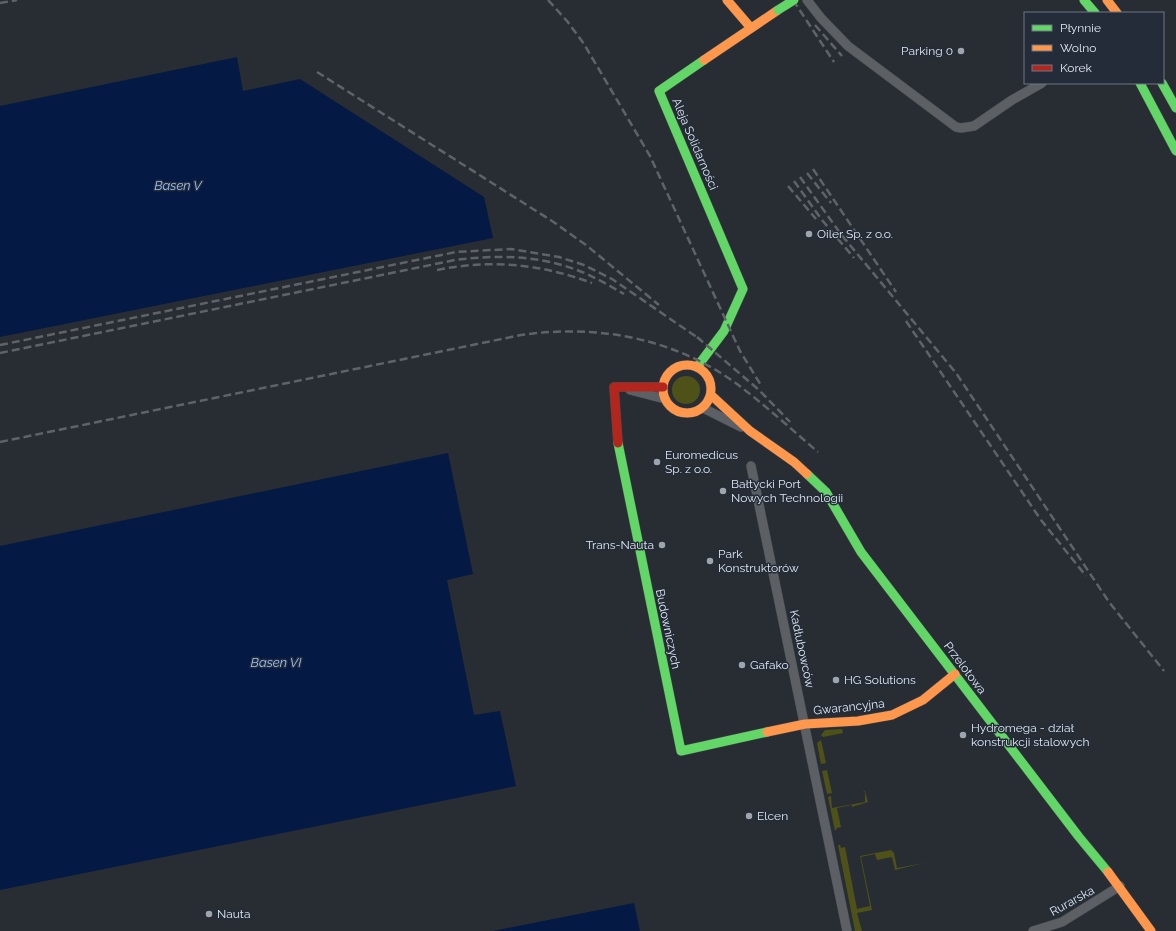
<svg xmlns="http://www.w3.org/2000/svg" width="1176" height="931" viewBox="0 0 1176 931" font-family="Raleway,sans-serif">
  <rect width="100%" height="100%" fill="#282d33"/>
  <path fill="#4e5218" d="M672 390a14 14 0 1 1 28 0a14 14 0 1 1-28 0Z
    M842,729L843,733L823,737L821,735L825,730Z
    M821,740L826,763L821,764L817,743Z
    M827,770L832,793L827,794L822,771Z
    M865,791L868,802L852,807V805L837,808L841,827L837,828L835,831L828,797L831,796L832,808L865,802V792H863Z
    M838,845H840L841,848L845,847L857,909L870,906L860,856L891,850L894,853L897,868L924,863L895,870L892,857L877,860L875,854L861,857L872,910L857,913L862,931H855Z"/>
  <path fill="#041943" d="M237,57L243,91L300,79L484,197L493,238L0,337V106Z
    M448,453L473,574L447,580L474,715L500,711L516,786L0,890V546Z
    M634,903L640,931H493Z"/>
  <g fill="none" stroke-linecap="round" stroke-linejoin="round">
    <g stroke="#43484d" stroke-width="10">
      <path id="street" d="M807,0L821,18L848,46L956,127L961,128L974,126L1012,100L1042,83
        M630,390L665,399
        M703,408L741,427
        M751,466L847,931
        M1033,931L1062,922L1120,886"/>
    </g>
    <g stroke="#43484d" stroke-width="10">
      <path id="fast" d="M1084,0L1095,13
        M1140,83L1176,151
        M1162,83L1176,108
        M697,367L724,331L743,289L659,91L704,60
        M618,443L681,751L767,732
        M807,474L826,492L861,552L1079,837L1108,872"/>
    </g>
    <g stroke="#43484d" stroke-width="10">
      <path id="slow" d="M727,0L751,28
        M1107,0L1117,13
        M704,60L778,10
        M663 389a24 24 0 1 1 48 0a24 24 0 1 1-48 0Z
        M711,395L750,431L794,462L807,474
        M767,732L805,724L858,721L892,715L923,700L955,674
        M1108,872L1151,931"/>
    </g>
    <g stroke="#43484d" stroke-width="10">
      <path id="jam" d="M618,443L614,387H663"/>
    </g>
    <use href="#street" stroke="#5c6065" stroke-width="9"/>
    <use href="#fast" stroke="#63d668" stroke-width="9"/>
    <use href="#slow" stroke="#ff974d" stroke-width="9"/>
    <use href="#jam" stroke="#b3261e" stroke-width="9"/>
    <path stroke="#5f6367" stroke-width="2.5" stroke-dasharray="8 4" stroke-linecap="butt" d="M548,0L567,21L584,44L650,156L740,351L762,387
      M793,0L834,62
      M0,3L17,0
      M815,25L842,56
      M317,72L552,221L586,245L659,305
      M813,169L896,292
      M807,173L831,203
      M800,177L840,233L956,373L1109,602L1164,671
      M794,181L822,220L854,258
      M788,186L816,219
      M437,270C491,259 541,264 592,283
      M906,321L1041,520L1086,576
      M697,337L759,390L790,422
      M0,345L456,252L511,249L559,257L584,265L612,279L701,340
      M0,353L455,260C495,255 536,255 574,269C592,275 608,285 624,294
      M0,442L521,335C598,324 674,338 737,384C765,405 791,429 818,452"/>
    <g stroke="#43484d" stroke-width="10" stroke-linecap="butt">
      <path id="fast-bridge" d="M778,10L794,0"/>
    </g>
    <use href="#fast-bridge" stroke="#63d668" stroke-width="9"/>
  </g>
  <g fill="#a0a5ad" stroke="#232c38" stroke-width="1.5">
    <circle cx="961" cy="51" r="4"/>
    <circle cx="809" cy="234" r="4"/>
    <circle cx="657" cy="462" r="4"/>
    <circle cx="723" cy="491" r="4"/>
    <circle cx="662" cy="545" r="4"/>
    <circle cx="710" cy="561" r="4"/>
    <circle cx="742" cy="665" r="4"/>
    <circle cx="836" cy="680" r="4"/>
    <circle cx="963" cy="735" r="4"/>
    <circle cx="749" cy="816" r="4"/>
    <circle cx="209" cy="914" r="4"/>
  </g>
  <g text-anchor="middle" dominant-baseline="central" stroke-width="3" stroke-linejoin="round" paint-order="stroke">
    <g font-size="12" fill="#e0e6ee" stroke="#232c38" text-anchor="start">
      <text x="953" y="51" text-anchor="end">Parking 0</text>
      <text x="817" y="234">Oiler Sp. z o.o.</text>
      <text x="665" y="455">Euromedicus<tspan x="665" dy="14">Sp. z o.o.</tspan></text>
      <text x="731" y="484">Bałtycki Port<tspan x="731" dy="14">Nowych Technologii</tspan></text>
      <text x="654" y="545" text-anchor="end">Trans-Nauta</text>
      <text x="718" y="554">Park<tspan x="718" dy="14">Konstruktorów</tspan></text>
      <text x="750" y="665">Gafako</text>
      <text x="844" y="680">HG Solutions</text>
      <text x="971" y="728">Hydromega - dział<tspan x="971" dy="14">konstrukcji stalowych</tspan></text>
      <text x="757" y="816">Elcen</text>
      <text x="217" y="914">Nauta</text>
    </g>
    <g font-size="12" fill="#e0e6ee" stroke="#232c38">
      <text transform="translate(695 144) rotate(67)">Aleja Solidarności</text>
      <text transform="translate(668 629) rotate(78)">Budowniczych</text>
      <text transform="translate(802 649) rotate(78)">Kadłubowców</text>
      <text transform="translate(965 668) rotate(53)">Przelotowa</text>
      <text transform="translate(849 707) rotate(-6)">Gwarancyjna</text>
      <text transform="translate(1072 901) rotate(-29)">Rurarska</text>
    </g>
    <g font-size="13" font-style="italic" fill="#9ac0fe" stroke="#232c38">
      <text x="178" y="185">Basen V</text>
      <text x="276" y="662">Basen VI</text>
    </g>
  </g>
  <rect x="1024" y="12" width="140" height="72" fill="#232c38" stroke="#6f7681"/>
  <rect x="1032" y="25" width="20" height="6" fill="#63d668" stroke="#6f7681"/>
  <text x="1060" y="32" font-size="12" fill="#e0e6ee">Płynnie</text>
  <rect x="1032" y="45" width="20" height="6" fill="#ff974d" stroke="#6f7681"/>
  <text x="1060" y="52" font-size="12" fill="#e0e6ee">Wolno</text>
  <rect x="1032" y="65" width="20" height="6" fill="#b3261e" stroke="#6f7681"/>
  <text x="1060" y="72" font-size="12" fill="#e0e6ee">Korek</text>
</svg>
